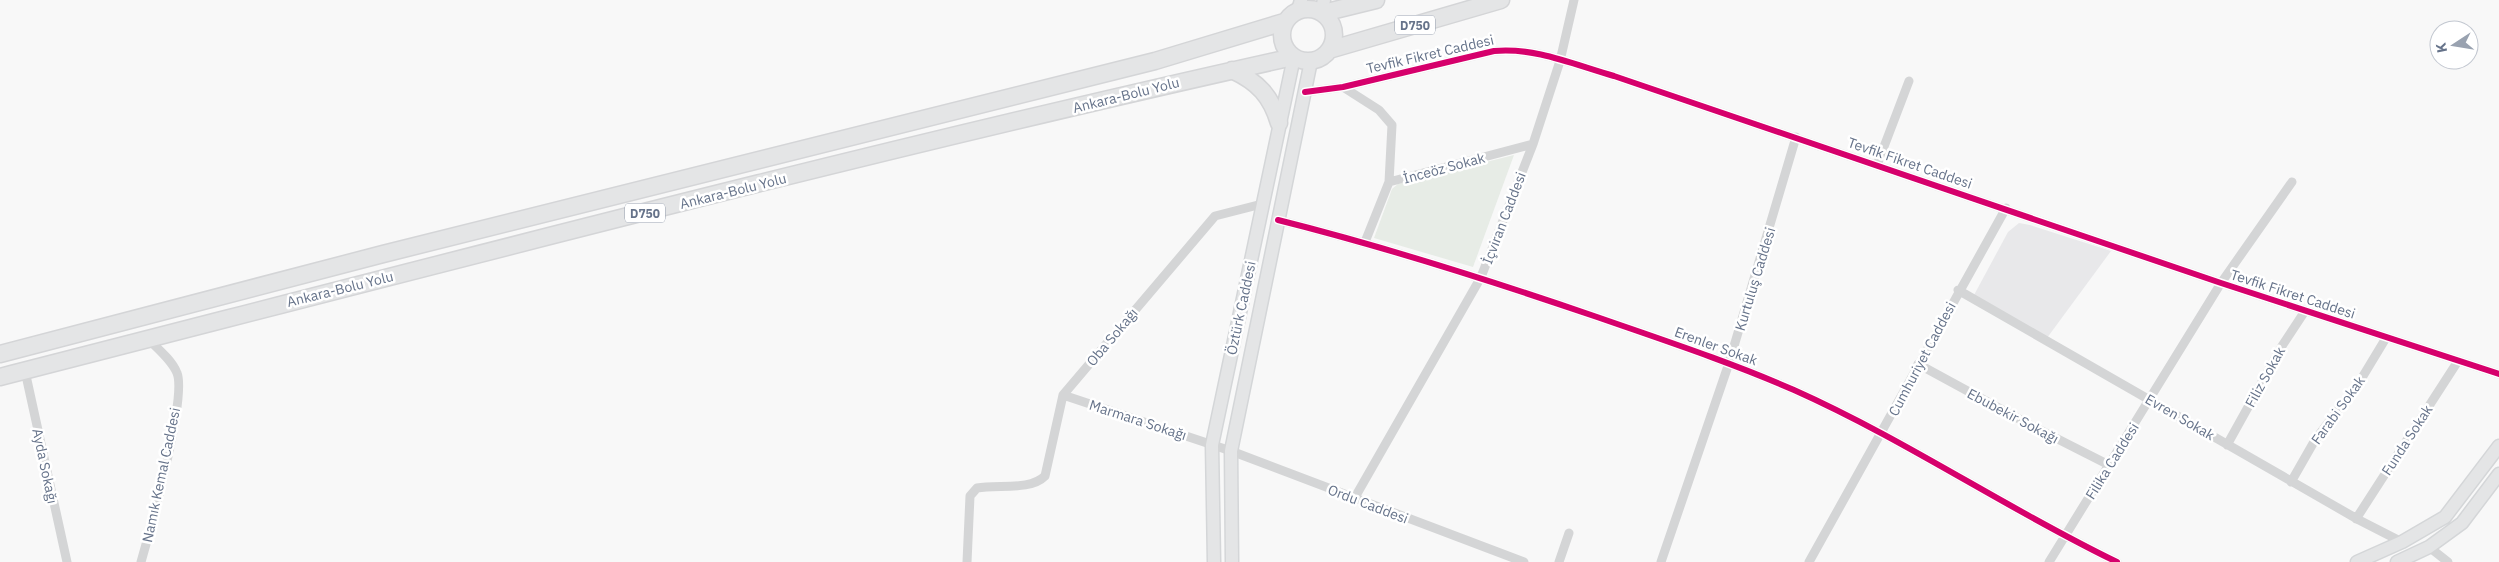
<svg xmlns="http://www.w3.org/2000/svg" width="2499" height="562" viewBox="0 0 2499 562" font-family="'IBM Plex Sans',sans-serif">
  <rect width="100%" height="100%" fill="#f8f8f8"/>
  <path fill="#e8e8ea" d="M2019,223L2030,225L2111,251L2047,338L1974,295L2008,232Z"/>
  <path fill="#e7ece6" d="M1514,155L1473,267L1374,238L1392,189L1398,184Z"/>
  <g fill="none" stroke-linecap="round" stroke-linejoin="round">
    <g stroke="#d4d6d8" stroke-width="15">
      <path id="secondary" d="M1298,10L1301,0
        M1321,12L1324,0
        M1214,562L1212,445L1294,57
        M1232,562L1231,451L1311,61
        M2357,562L2402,542L2445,517L2499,446
        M2397,562L2429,547L2462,523L2499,474"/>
    </g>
    <g stroke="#d4d5d7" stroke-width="19">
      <path id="highway" d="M1282 35a26 26 0 1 1 52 0a26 26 0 1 1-52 0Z
        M1323,13L1376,0
        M1329,50L1501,0
        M1232,70C1258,82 1271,96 1279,123
        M0,354L383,254L1155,61L1284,22
        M0,377C430,267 860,153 1293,57"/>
    </g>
    <path stroke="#d4d5d6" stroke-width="9" d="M1343,87L1379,110L1392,125L1389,182L1365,242
      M1305,92L1343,87L1494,51C1535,47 1575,65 1614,76L2221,283L2499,374
      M1877,165L1909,81
      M1389,182L1533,144
      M1278,220C1386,247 1492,281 1597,317C1663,340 1730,362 1794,390C1906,440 2007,509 2117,562
      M1958,290L2359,520L2402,542
      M1918,364L2032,426L2109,465
      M25,371L67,562
      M1063,395L1231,451L1524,562
      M2227,445L2282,346L2305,311
      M2291,482L2315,440L2360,381L2386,338
      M1354,499L1481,277L1533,144L1560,61L1574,0
      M2356,519L2458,361
      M2429,547L2448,562
      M141,562C150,531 187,397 177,373C172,360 157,348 147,338
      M967,562L970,496L977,488C998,484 1030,491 1045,476L1063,395L1215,216L1262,204
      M1559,562L1569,533
      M1661,562L1729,363L1796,137
      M1809,562L2006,208
      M2049,562L2221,283L2292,182"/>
    <use href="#secondary" stroke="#e4e5e6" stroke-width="12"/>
    <use href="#highway" stroke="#e4e5e6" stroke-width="16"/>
    <g stroke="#fff" stroke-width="9">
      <path id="cycleway" d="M1305,92L1343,87L1494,51C1535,47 1575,65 1614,76L2221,283L2499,374
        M1278,220C1386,247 1492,281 1597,317C1663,340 1730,362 1794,390C1906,440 2007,509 2117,562"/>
    </g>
    <use href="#cycleway" stroke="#d6006c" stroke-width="6"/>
  </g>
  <g text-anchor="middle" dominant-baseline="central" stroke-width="5" stroke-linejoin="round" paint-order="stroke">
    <g fill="#fff" stroke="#949dad" stroke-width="1">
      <rect x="1395" y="15.5" width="40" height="19" rx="4"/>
      <rect x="625" y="203.5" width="40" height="19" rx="4"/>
    </g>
    <g font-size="12" font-weight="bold" fill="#66738a">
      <text x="1415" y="25">D750</text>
      <text x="645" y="213">D750</text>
    </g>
    <g font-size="14" fill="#66738a" stroke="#fff">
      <text transform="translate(1430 54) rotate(-13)">Tevfik Fikret Caddesi</text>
      <text transform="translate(1126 95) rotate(-14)">Ankara-Bolu Yolu</text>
      <text transform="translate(1910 163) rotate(19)">Tevfik Fikret Caddesi</text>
      <text transform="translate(1444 168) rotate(-15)">İnceöz Sokak</text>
      <text transform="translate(733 191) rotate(-14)">Ankara-Bolu Yolu</text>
      <text transform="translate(1504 218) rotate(-69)">İçviran Caddesi</text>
      <text transform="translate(1755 279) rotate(-73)">Kurtuluş Caddesi</text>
      <text transform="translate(340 289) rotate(-14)">Ankara-Bolu Yolu</text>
      <text transform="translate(2293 294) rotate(18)">Tevfik Fikret Caddesi</text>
      <text transform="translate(1241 308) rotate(-78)">Öztürk Caddesi</text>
      <text transform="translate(1112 337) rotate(-50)">Oba Sokağı</text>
      <text transform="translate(1716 346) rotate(20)">Erenler Sokak</text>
      <text transform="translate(1922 359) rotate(-62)">Cumhuriyet Caddesi</text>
      <text transform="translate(2265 377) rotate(-61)">Filiz Sokak</text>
      <text transform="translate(2338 410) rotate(-54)">Farabi Sokak</text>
      <text transform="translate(2013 416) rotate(28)">Ebubekir Sokağı</text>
      <text transform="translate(2180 417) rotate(30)">Evren Sokak</text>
      <text transform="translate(1138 420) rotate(18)">Marmara Sokağı</text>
      <text transform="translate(2407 440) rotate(-57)">Funda Sokak</text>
      <text transform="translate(2112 461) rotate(-58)">Filika Caddesi</text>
      <text transform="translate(45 466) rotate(78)">Ayda Sokağı</text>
      <text transform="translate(161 475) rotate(-78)">Namık Kemal Caddesi</text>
      <text transform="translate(1368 504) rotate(21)">Ordu Caddesi</text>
    </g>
  </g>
  <g transform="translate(2454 45) rotate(258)"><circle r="24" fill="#ffffff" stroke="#c2c7d0"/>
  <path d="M0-4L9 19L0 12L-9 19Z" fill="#99a2b0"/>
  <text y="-8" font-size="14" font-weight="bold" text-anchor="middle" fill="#66738a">K</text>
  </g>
</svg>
